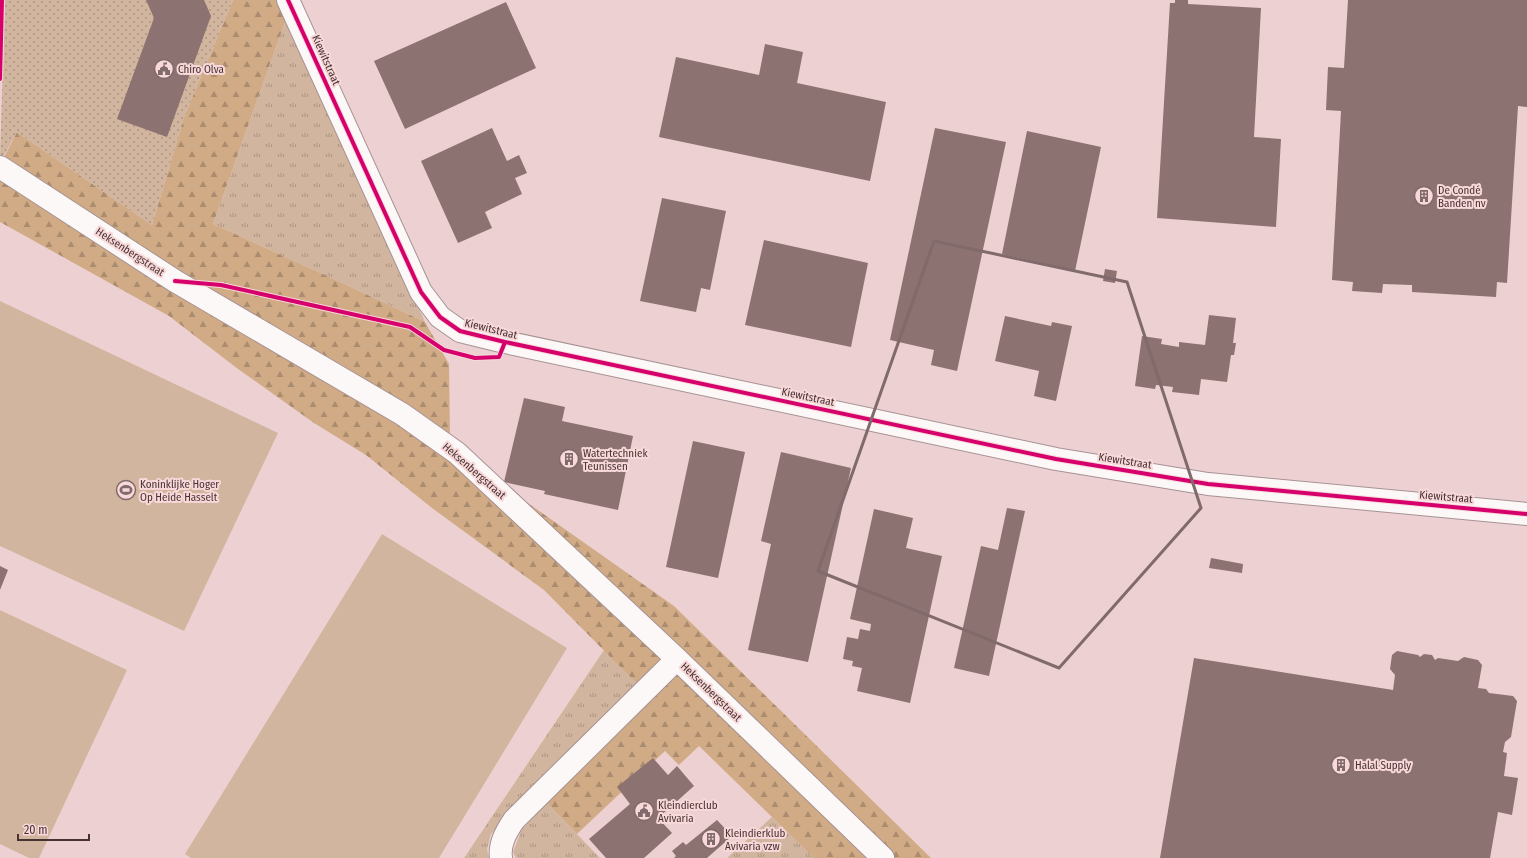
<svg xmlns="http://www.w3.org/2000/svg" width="1527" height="858" viewBox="0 0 1527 858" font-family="'Fira Sans Condensed',sans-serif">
  <defs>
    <pattern id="grass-tufts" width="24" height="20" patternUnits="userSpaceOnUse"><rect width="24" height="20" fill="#d2b59f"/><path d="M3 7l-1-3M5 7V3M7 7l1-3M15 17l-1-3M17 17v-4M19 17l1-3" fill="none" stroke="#ac9482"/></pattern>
    <pattern id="forest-firs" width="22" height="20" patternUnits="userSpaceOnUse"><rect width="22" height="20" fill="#d0ab86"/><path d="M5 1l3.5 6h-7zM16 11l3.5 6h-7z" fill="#ab8c6e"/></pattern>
    <pattern id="park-dots" width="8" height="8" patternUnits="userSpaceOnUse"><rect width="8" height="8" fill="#d2b59f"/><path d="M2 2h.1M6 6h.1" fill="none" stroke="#ac9482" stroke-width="1.8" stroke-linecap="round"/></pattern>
  </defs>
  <rect width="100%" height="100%" fill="#edd1d2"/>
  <path fill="url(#grass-tufts)" d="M286,19L425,322L336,280L213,224Z
    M604,650L638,685L491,834L487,849L489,858H464Z
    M547,803L600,858H516L513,852L522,829Z
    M772,817L814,858H727Z"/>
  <path fill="url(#forest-firs)" d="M233,0H277L286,19L213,224L336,280L425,322L449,364L450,441L525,501L674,606L931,858H814L699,746L679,765L665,751L577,834L547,803L651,698L544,590L432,508L366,455L314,423L238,369L169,316L0,222V165L17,132L152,225L184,117Z"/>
  <path fill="url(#park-dots)" d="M5,0H233L184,117L152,225L17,132L2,159L0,157Z"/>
  <path fill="#d2b59f" d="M0,301L278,433L184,631L0,546Z
    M382,534L567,648L439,858H191L185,854Z
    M0,610L127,670L39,858H29L0,844Z"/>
  <path fill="#8c7270" d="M146,0H204L211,16L167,137L117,119L154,18Z
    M1175,0H1188V4L1261,8L1254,137L1281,139L1276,227L1157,218L1170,3H1175Z
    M1348,0H1527V107L1518,106L1507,283L1497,282L1496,297L1412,292V285L1383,284L1382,293L1352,291L1353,282L1332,280L1341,111L1326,110L1328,67L1344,68Z
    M506,2L536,68L405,129L374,61Z
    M765,44L803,52L797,83L886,102L870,181L659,137L676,57L759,75Z
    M492,128L507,161L519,155L527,173L515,178L522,194L485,212L492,228L458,243L421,161Z
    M935,128L1006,142L957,371L931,365L934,350L890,340Z
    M1027,131L1101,147L1075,271L1002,254Z
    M662,198L726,211L710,290L701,288L696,312L640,301Z
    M764,240L868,263L851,347L745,325Z
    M1105,269L1117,271L1115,283L1103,281Z
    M1209,315L1236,318L1233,343H1236L1234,355H1231L1227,382L1201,379L1199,395L1172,392L1173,387L1156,385L1155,389L1135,386L1142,336L1162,339L1161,344L1179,347V342L1205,345Z
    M1005,316L1051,326L1052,322L1072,326L1056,401L1034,396L1039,371L995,361Z
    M524,398L565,407L562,421L633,436L618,510L544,494L545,491L504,482Z
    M693,441L745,452L718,578L666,567Z
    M781,452L851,468L808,662L748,650L771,544L761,541Z
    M1007,508L1025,511L989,676L954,668L981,546L998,550Z
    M874,509L913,518L906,548L942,556L910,703L857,691L862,668L852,666L853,661L843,659L847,637L858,639L860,629L870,631L871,624L850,619Z
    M1211,558L1243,564L1242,573L1209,568Z
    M0,566L8,570L0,590Z
    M1397,651L1418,655L1420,657L1424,654L1432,655L1435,660L1438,658L1458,661L1464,657L1478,660L1482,665L1478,688L1486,689L1489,693L1513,696L1517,701L1511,737L1505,742L1503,752L1507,753L1504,776L1518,778L1512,815L1498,812L1490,858H1160L1194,658L1393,690L1395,675L1390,669L1392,655Z
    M653,758L668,775L677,766L694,786L658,818L672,833L644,858H606L589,839L630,804L617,787Z
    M717,820L732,836L707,858H674L676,856L672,851L683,842L686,845Z"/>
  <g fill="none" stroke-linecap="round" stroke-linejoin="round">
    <g stroke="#a79293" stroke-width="24">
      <path id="minor" d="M288,0L421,292L440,317L460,331L505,342L1056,459L1208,484L1527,514
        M0,167L175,281L402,414L457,453L677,659L883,858
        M501,858C499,844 506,832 514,820L677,659"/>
    </g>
    <use href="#minor" stroke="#fcf8f8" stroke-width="22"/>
    <g stroke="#f8d8d9" stroke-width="6">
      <path id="cycleway" d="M288,0L421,292L440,317L460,331L505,342L1056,459L1208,484L1527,514
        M0,79L2,0
        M175,281L221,285L410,327L444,350L475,358L499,357L505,342"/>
    </g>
    <use href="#cycleway" stroke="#d6006c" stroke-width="4"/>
  </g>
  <path fill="none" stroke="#816a6b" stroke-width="3" stroke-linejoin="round" d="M934,241L1127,282L1201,508L1059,668L818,571Z"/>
  <defs>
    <g id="civic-ring" transform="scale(1)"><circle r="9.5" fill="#f8d8d9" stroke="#816a6b" stroke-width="1.5"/><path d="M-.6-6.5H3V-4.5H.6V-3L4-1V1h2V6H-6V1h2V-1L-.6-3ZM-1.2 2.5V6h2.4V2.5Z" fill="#816a6b"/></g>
    <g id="building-ring" transform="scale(1)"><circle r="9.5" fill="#f8d8d9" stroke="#816a6b" stroke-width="1.5"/><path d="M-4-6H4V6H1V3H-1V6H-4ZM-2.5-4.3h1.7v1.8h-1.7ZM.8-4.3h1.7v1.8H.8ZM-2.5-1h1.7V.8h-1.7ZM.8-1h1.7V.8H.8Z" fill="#816a6b"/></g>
    <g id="stadium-ring" transform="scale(1)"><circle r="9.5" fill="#f8d8d9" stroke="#816a6b" stroke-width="1.5"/><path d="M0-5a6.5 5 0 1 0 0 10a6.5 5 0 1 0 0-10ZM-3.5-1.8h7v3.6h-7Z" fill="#816a6b"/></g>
  </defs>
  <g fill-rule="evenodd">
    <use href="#civic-ring" x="164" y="69"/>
    <use href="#building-ring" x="1424" y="196"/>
    <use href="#building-ring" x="569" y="459"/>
    <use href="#stadium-ring" x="126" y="490"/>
    <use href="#building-ring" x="1341" y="765"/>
    <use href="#civic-ring" x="644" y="811"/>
    <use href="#building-ring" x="711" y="839"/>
  </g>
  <g text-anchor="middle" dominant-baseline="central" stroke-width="4" stroke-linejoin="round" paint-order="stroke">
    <g font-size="11" fill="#473233" stroke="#f8d8d9">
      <text transform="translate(326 60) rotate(66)">Kiewitstraat</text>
      <text transform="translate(130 252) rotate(33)">Heksenbergstraat</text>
      <text transform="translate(491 329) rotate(14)">Kiewitstraat</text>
      <text transform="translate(808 397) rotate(12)">Kiewitstraat</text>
      <text transform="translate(1125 461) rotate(9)">Kiewitstraat</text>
      <text transform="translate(474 471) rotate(41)">Heksenbergstraat</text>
      <text transform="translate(1446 497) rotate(5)">Kiewitstraat</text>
      <text transform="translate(711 692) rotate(44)">Heksenbergstraat</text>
    </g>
    <g font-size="11" fill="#473233" stroke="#f8d8d9" text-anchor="start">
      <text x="178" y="69">Chiro Olva</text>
      <text x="1438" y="190">De Condé<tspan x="1438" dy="13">Banden nv</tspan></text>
      <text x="583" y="453">Watertechniek<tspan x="583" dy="13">Teunissen</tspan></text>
      <text x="140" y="484">Koninklijke Hoger<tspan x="140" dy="13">Op Heide Hasselt</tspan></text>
      <text x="1355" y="765">Halal Supply</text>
      <text x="658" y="805">Kleindierclub<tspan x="658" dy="13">Avivaria</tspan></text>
      <text x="725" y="833">Kleindierklub<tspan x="725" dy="13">Avivaria vzw</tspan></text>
    </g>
  </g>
  <path d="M18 834v6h71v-6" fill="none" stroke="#473233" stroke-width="2"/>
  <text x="24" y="834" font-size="12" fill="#473233" stroke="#f8d8d9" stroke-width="3" paint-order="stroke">20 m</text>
</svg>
